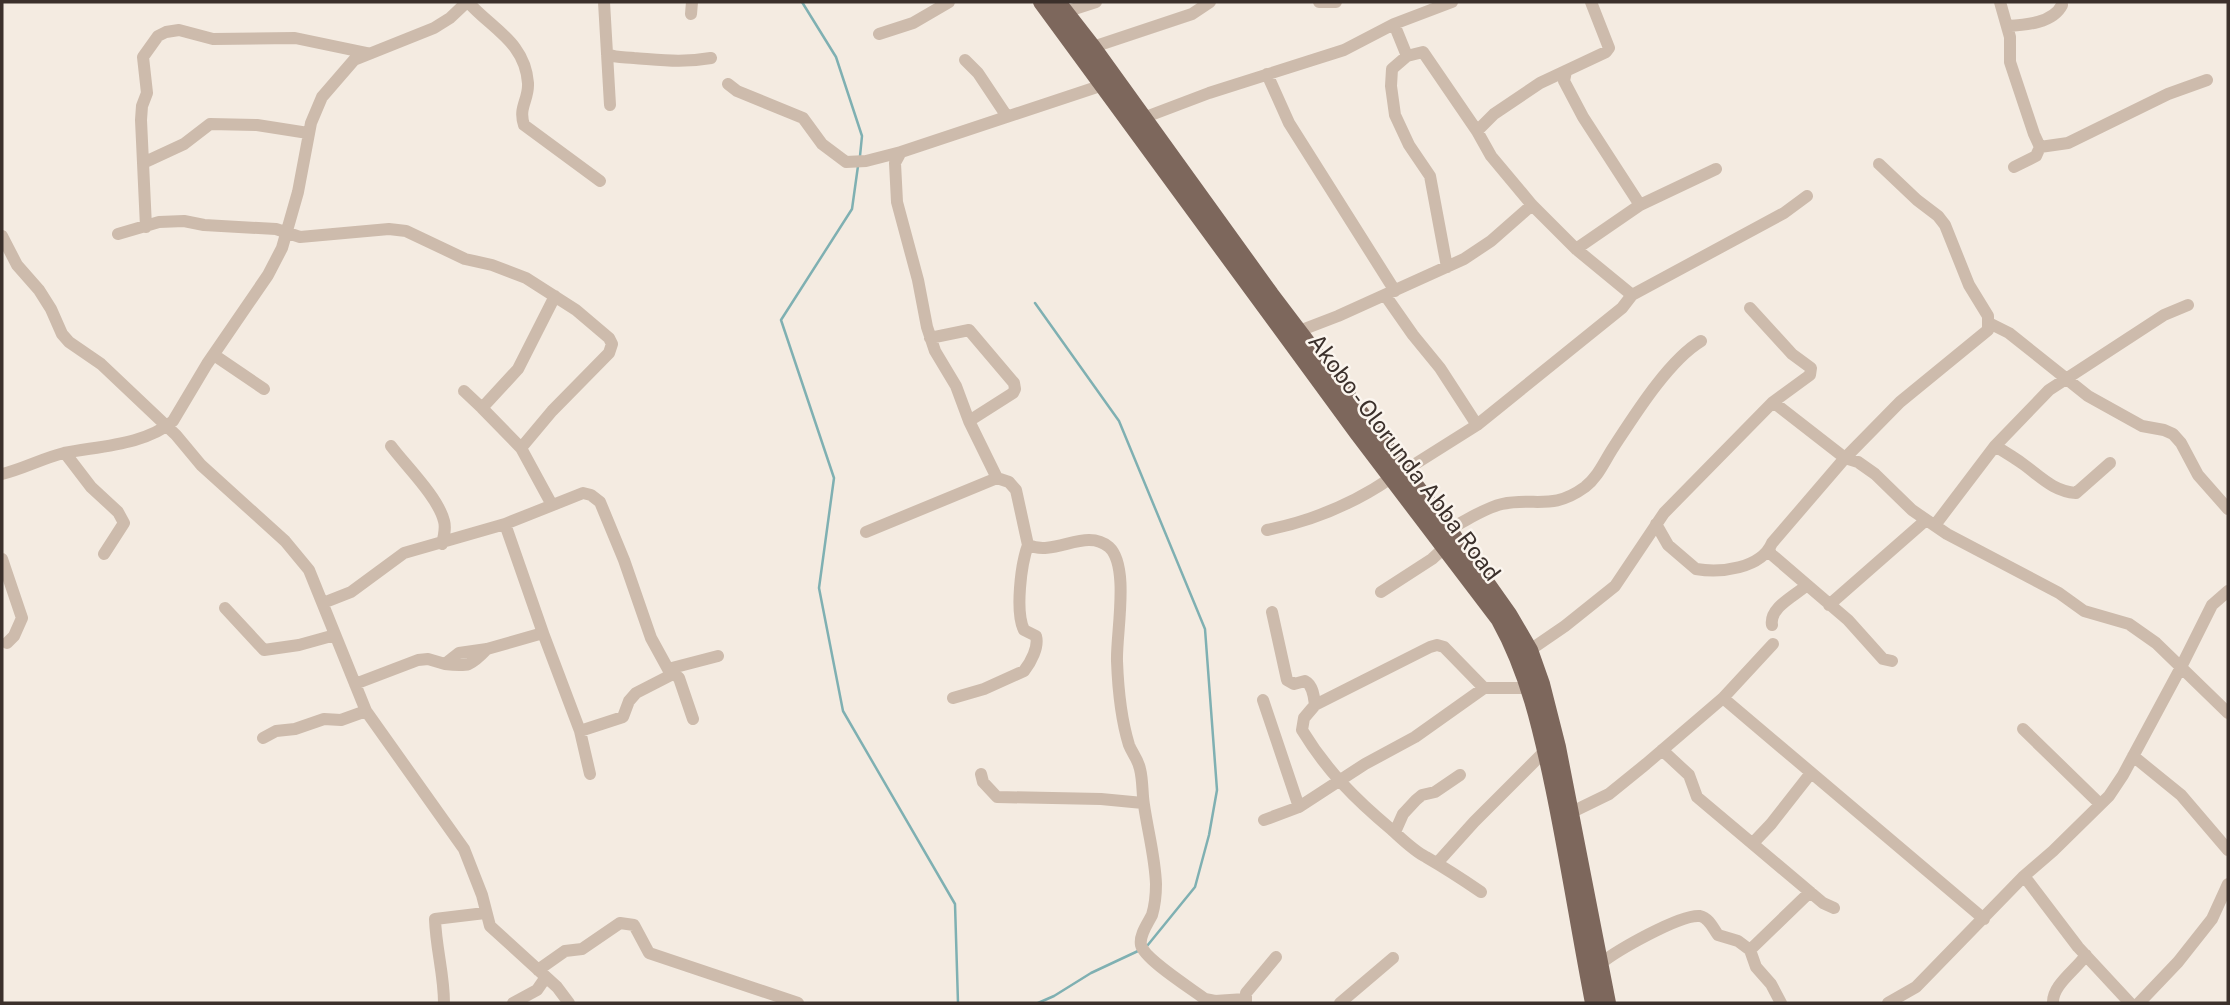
<svg xmlns="http://www.w3.org/2000/svg" width="2230" height="1005" viewBox="0 0 2230 1005" font-family="'Public Sans',sans-serif">
  <rect width="100%" height="100%" fill="#f4ebe1"/>
  <g fill="none" stroke-linecap="round" stroke-linejoin="round">
    <path stroke="#7fb0b2" stroke-width="2.5" d="M802,2L836,57L862,136L860,156
      M858,166L852,209L781,320L834,478L819,588L843,711L955,904L958,1003
      M1035,303L1119,421L1205,629L1217,790L1209,835L1195,887L1147,946
      M1038,1003L1054,996L1091,973L1138,951"/>
    <path stroke="#cdbbac" stroke-width="12" d="M468,2C492,29 525,42 528,83C529,100 518,107 524,125L600,181
      M604,2L610,105
      M1319,2H1336
      M2000,2L2010,37V62L2034,134L2040,147L2036,156L2014,167
      M1065,12L1096,2
      M691,14L692,2
      M1394,24L1407,56
      M2007,26C2026,25 2053,23 2062,5
      M879,34L913,23L949,2
      M1093,47L1192,14L1210,2
      M607,54C616,58 624,57 634,58C662,60 682,63 711,58
      M965,60L978,73L1006,115
      M1566,71L1564,81L1583,117L1640,205
      M1267,74L1289,123L1395,291
      M728,84L737,91L803,118L822,144L846,162L866,161L901,152
      M1103,85L901,152L895,163L897,202L918,280L927,327L935,351L956,386L969,421L997,478L1009,482L1016,490L1028,545C1055,557 1086,527 1109,547C1130,566 1116,634 1117,661C1118,688 1121,719 1129,745C1132,753 1138,759 1140,769C1143,781 1142,793 1144,805C1148,832 1155,857 1156,884C1156,894 1155,905 1152,915C1148,923 1139,935 1141,945C1144,959 1192,989 1205,999L1215,1001L1245,999
      M1143,118L1209,93L1344,50L1394,24L1452,2
      M1477,131L1494,114L1540,83L1606,52L1609,48L1591,2
      M2040,147L2068,143L2168,94L2207,80
      M143,163L184,144L210,124L257,125L308,133
      M146,227L141,120L142,106L147,93L143,57L158,36L166,32L179,30L213,39L295,38L367,53
      M118,234L159,222L184,221L204,225L276,229L300,237L389,229L406,231L465,259L492,265L526,278L576,310L609,338L612,344L609,353L552,411L521,448
      M2,236L17,265L39,290L51,309L62,334L69,342L101,364L176,435L201,465L285,541L309,570L366,711L464,849L482,895L490,926L557,987L569,1003
      M1576,249L1640,205L1716,169
      M1447,267L1430,176L1409,145L1395,115L1391,86L1392,69L1407,56L1423,52L1477,131L1491,156L1532,205L1576,249L1632,295
      M1385,295L1413,335L1440,368L1477,425
      M1989,323L2009,333L2088,396L2142,426L2164,430L2173,434L2181,443L2198,475L2228,509
      M1299,331L1338,316L1464,259L1491,241L1532,205
      M930,338L969,330L1014,383L1015,389L1013,393L969,421
      M214,355L264,389
      M464,391L482,408L518,369L555,296
      M1773,402L1845,458L1858,462L1875,474L1912,510L1947,534L2059,593L2084,611L2129,624L2156,643L2228,713
      M482,408L521,448L552,505
      M391,446C406,466 438,497 444,521C446,528 444,536 442,544
      M1995,446C2005,452 2015,458 2023,464C2041,477 2053,491 2076,493L2110,463
      M65,453L91,487L118,512L124,523L104,554
      M1404,471L1477,425L1622,308L1632,295L1784,213L1807,196
      M2,474C23,469 43,458 64,453C99,446 145,445 173,421L207,364L268,275L282,248L298,192L311,123L322,97L354,60L434,28L450,18L467,2
      M1656,524L1668,545L1696,569C1720,573 1761,569 1772,543L1845,458L1900,402L1988,330V316L1969,285L1945,225L1938,216L1917,200L1879,164
      M1935,525L1995,446L2049,390L2164,315L2188,305
      M1449,529C1466,521 1484,508 1502,504C1536,497 1552,511 1585,487C1598,477 1604,462 1613,448C1634,416 1668,361 1701,341
      M1267,530C1312,521 1353,504 1391,478
      M866,532L997,478
      M1769,549L1771,554L1848,620L1883,659L1892,661
      M2,559L22,618L14,636L7,643
      M1381,592L1432,559L1444,548
      M323,603L351,592L404,553L505,524L583,493L591,495L600,502L624,560L651,638L668,669L679,678L693,719
      M1829,605L1926,520
      M225,608L264,650L299,645L335,635
      M1272,612L1287,680L1294,684L1305,681C1313,685 1314,697 1315,705L1304,718L1302,730C1327,771 1355,799 1392,830C1402,839 1414,851 1426,857C1445,868 1462,879 1481,892
      M1772,625C1769,608 1794,596 1806,586
      M543,633L580,731L590,774
      M1530,650L1565,626L1615,586L1664,513L1773,402L1810,375L1811,368L1792,354L1750,308
      M445,664C468,667 471,666 487,649
      M668,669L718,656
      M355,684L418,660L428,659L445,664L459,653L487,649L543,633L505,524
      M953,698L984,689L1024,671C1031,662 1039,647 1036,636L1024,630C1015,612 1021,564 1028,545
      M1723,698L1984,919
      M1263,700L1299,807
      M1315,705L1430,647L1437,645L1444,647L1484,688
      M2023,729L2100,804
      M580,731L623,717L629,701L636,693L675,673
      M263,738L276,731L295,729L324,719L341,720L366,711
      M1662,750L1689,775L1697,797L1823,903L1834,908
      M2133,756L2181,795L2228,850
      M981,774L983,782L997,797L1101,799L1143,803
      M1570,813L1609,794L1646,764L1723,698L1773,644
      M1264,820L1299,807L1365,764L1415,737L1484,688H1528
      M1395,832L1403,814L1416,800L1422,795L1435,792L1460,775
      M1753,843L1771,824L1811,773
      M1438,862L1474,822L1546,750
      M2024,876L2078,947L2130,1003
      M1750,950L1810,892
      M1600,964C1616,951 1680,914 1700,916C1709,918 1713,928 1718,935L1738,941L1750,950L1756,967L1771,984L1781,1003
      M538,970L565,951L582,949L620,923L634,925L649,953L798,1003
      M444,1003C444,974 436,949 435,919L485,913
      M513,1003L537,990L546,977
      M1246,1003V993L1276,957
      M1340,1003L1393,958
      M1888,1003L1916,987L2024,876L2053,851L2109,796L2123,775L2180,669L2212,605L2228,591
      M2053,1003C2052,985 2076,970 2086,955
      M2139,1003L2178,962L2212,919L2228,884"/>
    <path stroke="#7d675c" stroke-width="16" d="M1041,2L1357,433L1499,620C1528,672 1541,730 1553,787C1568,859 1579,931 1593,1003
      M1058,2L1093,47L1271,294L1449,529L1509,614L1530,650L1542,684L1558,747L1608,1003"/>
  </g>
  <g text-anchor="middle" dominant-baseline="central" stroke-width="5" stroke-linejoin="round" paint-order="stroke">
    <g font-size="23" fill="#3b302b" stroke="#fbf5ee">
      <text transform="translate(1405 457) rotate(53)">Akobo - Olorunda Abba Road</text>
    </g>
  </g>
  <rect width="2230" height="1005" fill="none" stroke="#3b302b" stroke-width="7"/>
</svg>
